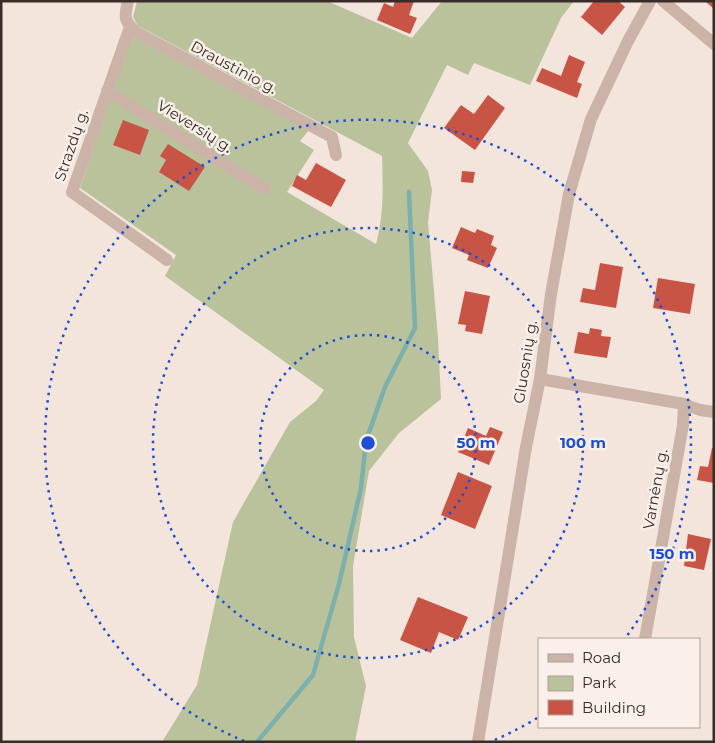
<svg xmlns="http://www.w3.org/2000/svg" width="715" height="743" viewBox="0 0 715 743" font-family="Montserrat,sans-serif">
  <rect width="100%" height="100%" fill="#f3e5dc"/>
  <path fill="#bac29c" d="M137,1H327L412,38L442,1H574L561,18L530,85L474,63L468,75L447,65L408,143L428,171L432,190L428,222L438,338L441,399L399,433L369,471L353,566L354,637L366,686L355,742H162L197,685L233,522L290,422L316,401L324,390L165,276L176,255L80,188L131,36L310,129L300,141L314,150L287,192L376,244C384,215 383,186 382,156L138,26L133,17Z"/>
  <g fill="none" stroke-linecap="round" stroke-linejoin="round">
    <path stroke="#7bb0ac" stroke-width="4.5" d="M257,742L313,675L339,584L361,488L366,441L385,387L415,328L409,192"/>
  </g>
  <path fill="#c85445" d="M395,1H414L409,15L417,18L410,34L377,20L384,3L393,7Z
    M594,1H618L625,7L602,35L581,17Z
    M705,1H714V9Z
    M569,55L585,62L577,82L582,84L577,98L536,81L542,68L561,76Z
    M488,95L505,108L475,150L444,128L461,105L474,114Z
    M123,120L149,130L140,155L113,145Z
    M168,144L205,167L189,191L159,172L166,160L160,156Z
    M316,163L346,180L331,207L292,186L297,175L306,180Z
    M462,171L475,172L473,183L461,182Z
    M461,227L475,233L477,229L494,236L491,245L497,248L488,268L467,260L469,255L452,248Z
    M600,263L623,267L616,308L580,302L583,288L595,290Z
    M658,278L695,284L690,314L653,308Z
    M465,291L490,296L482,334L465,331L466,325L458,324Z
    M590,328L602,330L601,336L611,337L607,358L574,353L578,332L589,334Z
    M490,427L503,432L489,465L458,452L468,428L486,436Z
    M712,448H714V483L697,480L700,466L708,467Z
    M458,472L492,486L475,529L441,515Z
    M688,534L711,539L704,570L684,566Z
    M418,597L468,617L458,640L439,632L431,653L400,640Z"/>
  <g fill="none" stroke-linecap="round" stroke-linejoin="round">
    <path stroke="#cbb3a8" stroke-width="12" d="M128,1C124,17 124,21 136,32L332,137L336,155
      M663,1L714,44
      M130,27L72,192L167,260
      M107,91L265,189
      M540,379L684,404L700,410L714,412
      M645,639L683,425L684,404
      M478,742L526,447L540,379L551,294L569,194L591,119L628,41L650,1"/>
  </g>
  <g fill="none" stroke="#1d4ed8" stroke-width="2.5" stroke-dasharray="2.5 5">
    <circle cx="368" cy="443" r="108"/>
    <circle cx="368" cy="443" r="215"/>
    <path d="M537 718A323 323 0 0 1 492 741M244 741A323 323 0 1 1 626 637"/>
  </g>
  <g text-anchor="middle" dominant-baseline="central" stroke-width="5" stroke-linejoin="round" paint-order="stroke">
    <g font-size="15" fill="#382b28" stroke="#faf0e9">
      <text transform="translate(234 67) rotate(28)">Draustinio g.</text>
      <text transform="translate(195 126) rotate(32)">Vieversių g.</text>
      <text transform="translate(71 145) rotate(-71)">Strazdų g.</text>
      <text transform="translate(525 362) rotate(-81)">Gluosnių g.</text>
      <text transform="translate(655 489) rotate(-80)">Varnėnų g.</text>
    </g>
  </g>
  <circle cx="368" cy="443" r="8" fill="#1d4ed8" stroke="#faf0e9" stroke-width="2.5"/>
  <g font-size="15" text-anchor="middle" font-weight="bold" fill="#1d4ed8" stroke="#faf0e9" stroke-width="5" stroke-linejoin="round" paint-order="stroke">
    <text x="476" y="448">50 m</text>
    <text x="583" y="448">100 m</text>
    <text x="672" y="559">150 m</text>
  </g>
  <rect width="715" height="743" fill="none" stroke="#382b28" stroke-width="5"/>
  <rect x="538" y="638" width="162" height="90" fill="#faf0e9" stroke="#aca19c"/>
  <rect x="548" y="654" width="25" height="8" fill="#cbb3a8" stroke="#aca19c"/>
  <text x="582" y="663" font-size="15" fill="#382b28">Road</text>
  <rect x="548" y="676" width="25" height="15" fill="#bac29c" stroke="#aca19c"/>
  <text x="582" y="688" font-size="15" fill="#382b28">Park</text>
  <rect x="548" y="700" width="25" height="15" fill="#c85445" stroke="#aca19c"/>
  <text x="582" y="713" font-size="15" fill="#382b28">Building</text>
</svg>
